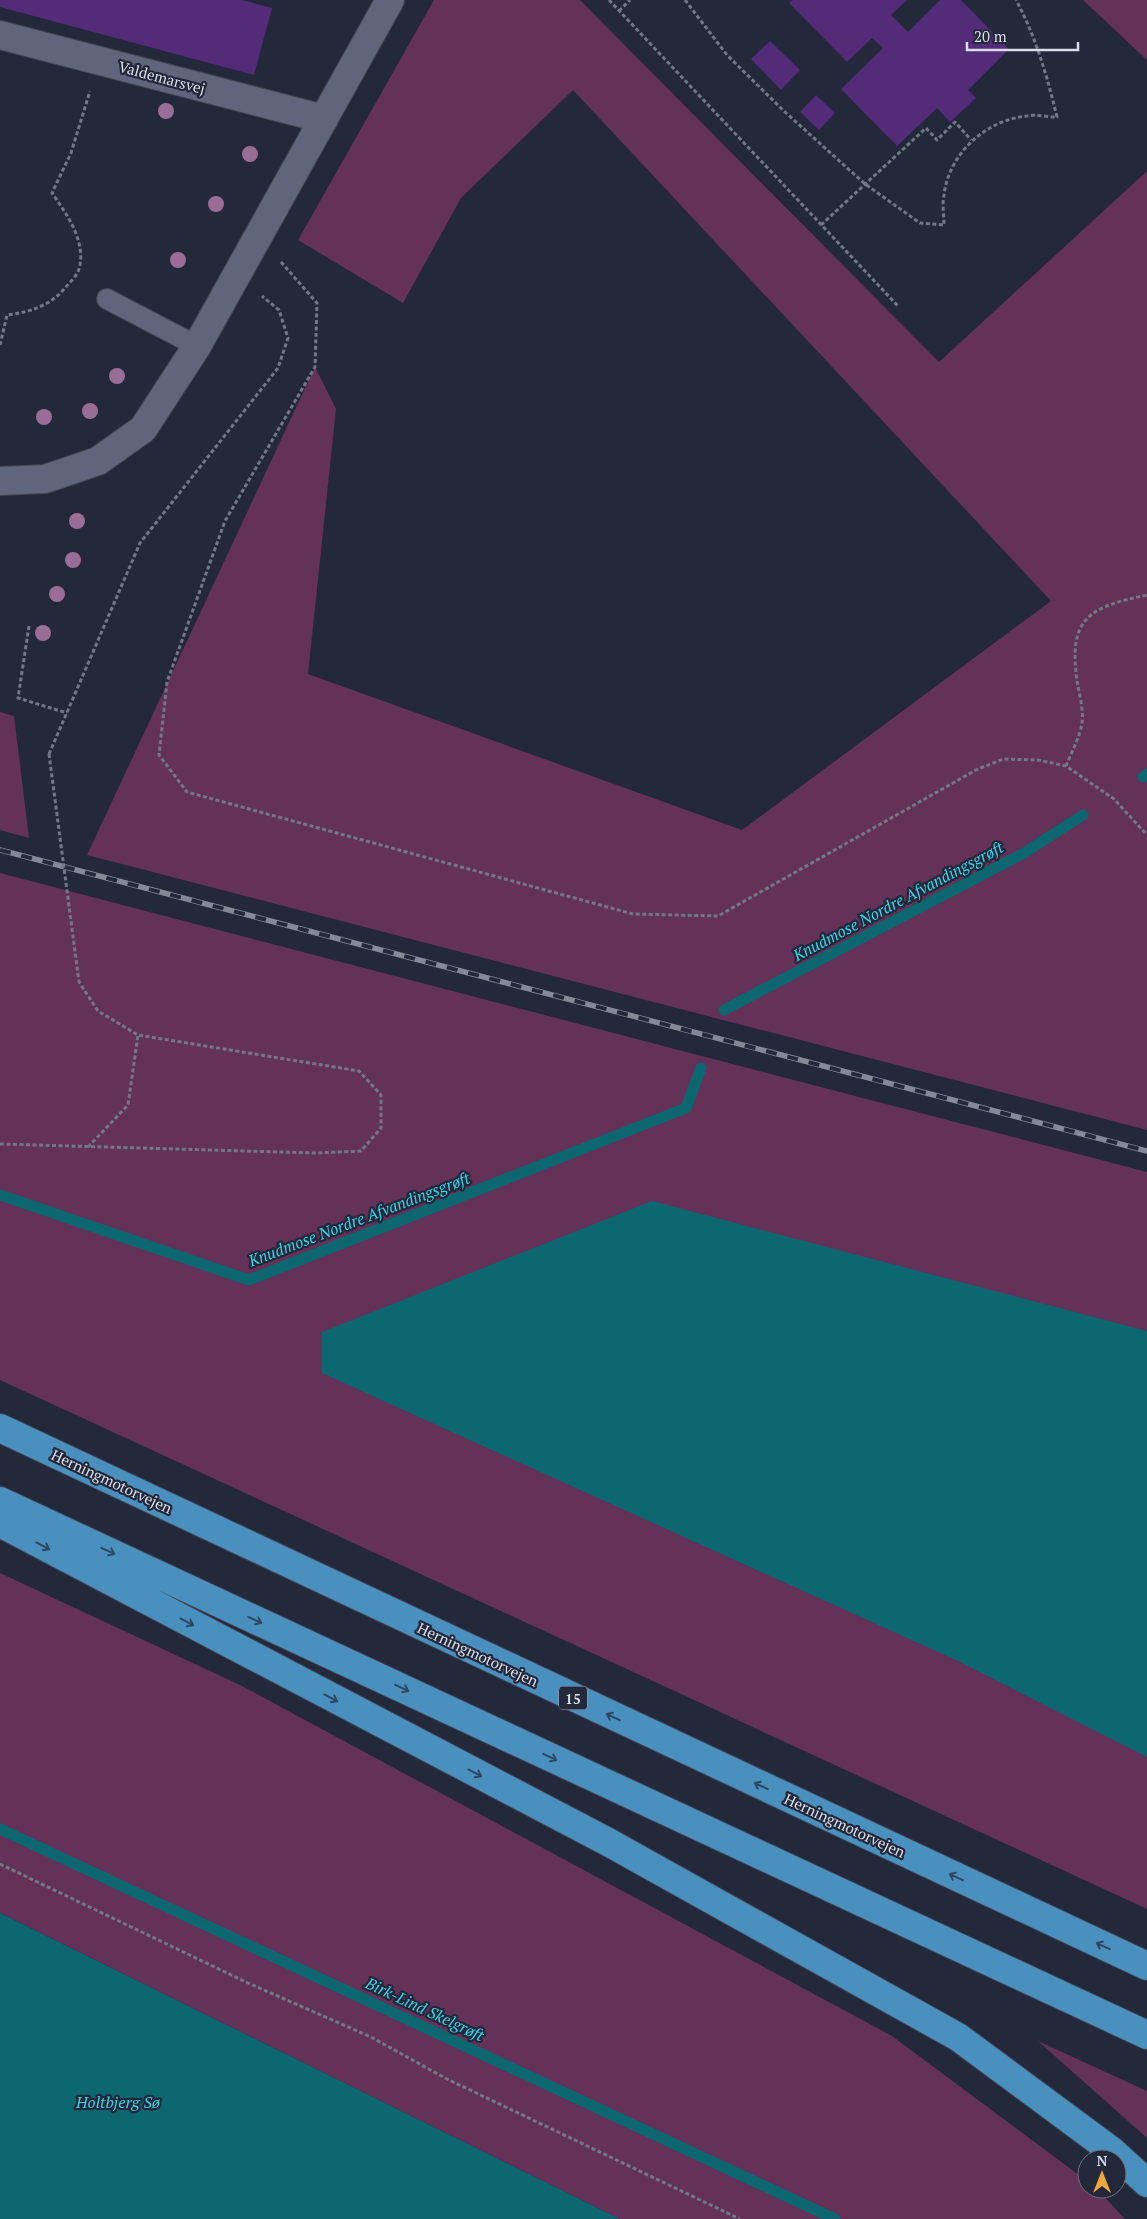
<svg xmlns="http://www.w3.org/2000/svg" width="1147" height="2219" viewBox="0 0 1147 2219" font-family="'PT Serif',serif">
  <rect width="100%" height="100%" fill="#23283a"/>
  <path fill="#643158" d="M434,0H580L939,362L1147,171V1130L87,855L315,367L336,409L308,674L742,830L1051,601L573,90L461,198L403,303L298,240Z
    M1083,0H1147V60Z
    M0,712L14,716L29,838L0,830Z
    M0,873L1147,1172V1909L0,1380Z
    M0,1573L240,1685L892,2036L1087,2181V2189H1097L1125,2219H620L0,1913Z
    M1038,2041L1147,2091V2138Z"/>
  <path fill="#0c6771" d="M652,1201L1147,1331V1757L958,1661L322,1373V1332Z
    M0,1913L620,2219H0Z"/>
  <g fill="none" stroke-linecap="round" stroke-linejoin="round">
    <path stroke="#0c6771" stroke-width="11" d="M1143,777L1147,774
      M724,1010L1024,853L1083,815
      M0,1195L249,1280L686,1108L701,1068
      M0,1829L835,2219"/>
  </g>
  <path fill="#532b78" d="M0,0H242L272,8L254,75L0,7Z
    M793,0H907L891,15L908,32L940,0H961L1009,49L968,90L976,98L950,122L937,108L897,146L841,89L883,48L872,38L847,62L789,3Z
    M770,41L800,70L781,90L751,59Z
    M816,95L835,113L819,130L800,112Z"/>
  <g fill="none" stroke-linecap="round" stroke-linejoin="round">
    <g stroke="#414555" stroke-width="22">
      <path id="service" d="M107,299L197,346"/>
    </g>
    <g stroke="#414555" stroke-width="30">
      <path id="minor" d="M0,35L324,119
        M0,481L45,479L98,461L143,429L197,346L390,0"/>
    </g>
    <g stroke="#414555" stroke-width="30">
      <path id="motorway" d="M0,1428L1147,1966
        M0,1501L1147,2035
        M0,1523L608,1842L958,2037L1112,2151L1147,2183"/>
    </g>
    <path stroke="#727786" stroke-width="3" stroke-dasharray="4 2.5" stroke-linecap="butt" d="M609,0L898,306
      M685,0L727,55L785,112L865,184L920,223L944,225C944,216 942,204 944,195C949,153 986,120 1027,116C1036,114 1048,117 1057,117C1047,76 1036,37 1016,0
      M619,11L630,0
      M821,225L926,128L937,140L955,122L971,140
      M281,262L317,303L315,367L225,521L167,682L159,755L187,792L633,914L718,916L976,770L1003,759L1038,760L1066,766L1114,799L1147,835
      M0,345L7,315C30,312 50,306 65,288C70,282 77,276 79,269C87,242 66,213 52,193L71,153L90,91
      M29,626L18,698L67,713
      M49,754L140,543L278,368L288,338L279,310L262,296
      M1066,766C1071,753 1080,737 1082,723C1084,710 1079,694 1077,681C1068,617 1090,607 1147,595
      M0,1144L316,1153L361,1151L381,1128V1095L359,1071L138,1035L98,1011L79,982
      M88,1147L128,1105L138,1035
      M0,1864L248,1983L371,2037L445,2078L740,2219"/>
    <use href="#service" stroke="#5f657a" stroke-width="20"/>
    <use href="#minor" stroke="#5f657a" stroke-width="28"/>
    <use href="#motorway" stroke="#4a90bf" stroke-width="28"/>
    <g stroke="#848997" stroke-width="5.5">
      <path id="rail" d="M0,850L1147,1151"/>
    </g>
    <use href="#rail" stroke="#23283a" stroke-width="4" stroke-dasharray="11" stroke-linecap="butt"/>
    <path stroke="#727786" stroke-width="3" stroke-dasharray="4 2.5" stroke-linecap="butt" d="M49,754L79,982"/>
  </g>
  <g fill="#9a6d97">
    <circle cx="166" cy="111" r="8"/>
    <circle cx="250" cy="154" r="8"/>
    <circle cx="216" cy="204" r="8"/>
    <circle cx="178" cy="260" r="8"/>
    <circle cx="117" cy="376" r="8"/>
    <circle cx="90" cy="411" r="8"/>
    <circle cx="44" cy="417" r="8"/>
    <circle cx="77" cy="521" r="8"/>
    <circle cx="73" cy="560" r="8"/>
    <circle cx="57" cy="594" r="8"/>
    <circle cx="43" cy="633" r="8"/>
  </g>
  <defs><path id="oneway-shaft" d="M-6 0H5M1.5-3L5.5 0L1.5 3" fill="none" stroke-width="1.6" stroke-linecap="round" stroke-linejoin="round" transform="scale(1.25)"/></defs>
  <g stroke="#2f4762">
    <use href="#oneway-shaft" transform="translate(43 1546) rotate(28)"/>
    <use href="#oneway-shaft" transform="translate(108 1551) rotate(25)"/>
    <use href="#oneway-shaft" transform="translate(255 1620) rotate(25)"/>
    <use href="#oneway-shaft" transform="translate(187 1622) rotate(28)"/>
    <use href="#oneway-shaft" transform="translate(402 1688) rotate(25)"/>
    <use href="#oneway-shaft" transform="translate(331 1698) rotate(28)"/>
    <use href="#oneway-shaft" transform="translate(613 1717) rotate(-155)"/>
    <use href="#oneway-shaft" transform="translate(550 1757) rotate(25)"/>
    <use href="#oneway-shaft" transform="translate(475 1773) rotate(28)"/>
    <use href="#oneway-shaft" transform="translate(761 1786) rotate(-155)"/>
    <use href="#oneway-shaft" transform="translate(956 1877) rotate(-155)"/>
    <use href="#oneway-shaft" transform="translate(1103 1946) rotate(-155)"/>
  </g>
  <g text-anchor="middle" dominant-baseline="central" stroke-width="4.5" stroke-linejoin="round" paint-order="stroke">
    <rect fill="#23283a" stroke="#a2a7b4" stroke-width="1" x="559" y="1686.5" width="28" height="23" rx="4"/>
    <g font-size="14" font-weight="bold" fill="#d9dde9">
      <text x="573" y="1698">15</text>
    </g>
    <g font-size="15" fill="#d9dde9" stroke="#23283a">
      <text transform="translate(162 77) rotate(15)">Valdemarsvej</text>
      <text transform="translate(112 1481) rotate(25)">Herningmotorvejen</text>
      <text transform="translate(478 1654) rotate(25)">Herningmotorvejen</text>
      <text transform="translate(845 1825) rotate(25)">Herningmotorvejen</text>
    </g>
    <g font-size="16" font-style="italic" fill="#36d5e8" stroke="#23283a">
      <text transform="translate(898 901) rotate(-28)">Knudmose Nordre Afvandingsgrøft</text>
      <text transform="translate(359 1219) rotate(-21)">Knudmose Nordre Afvandingsgrøft</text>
      <text transform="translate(425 2009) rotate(25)">Birk-Lind Skelgrøft</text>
      <text x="118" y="2102">Holtbjerg Sø</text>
    </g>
  </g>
  <g transform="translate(1102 2174)"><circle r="24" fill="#23283a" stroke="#6c7080"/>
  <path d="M0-4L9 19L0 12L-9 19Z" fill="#eda83b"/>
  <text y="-8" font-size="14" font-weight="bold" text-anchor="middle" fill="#d9dde9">N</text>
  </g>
  <path d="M967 42v8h111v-8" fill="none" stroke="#d9dde9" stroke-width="2.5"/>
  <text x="974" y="42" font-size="15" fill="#d9dde9" stroke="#23283a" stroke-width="4" paint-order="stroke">20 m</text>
</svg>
